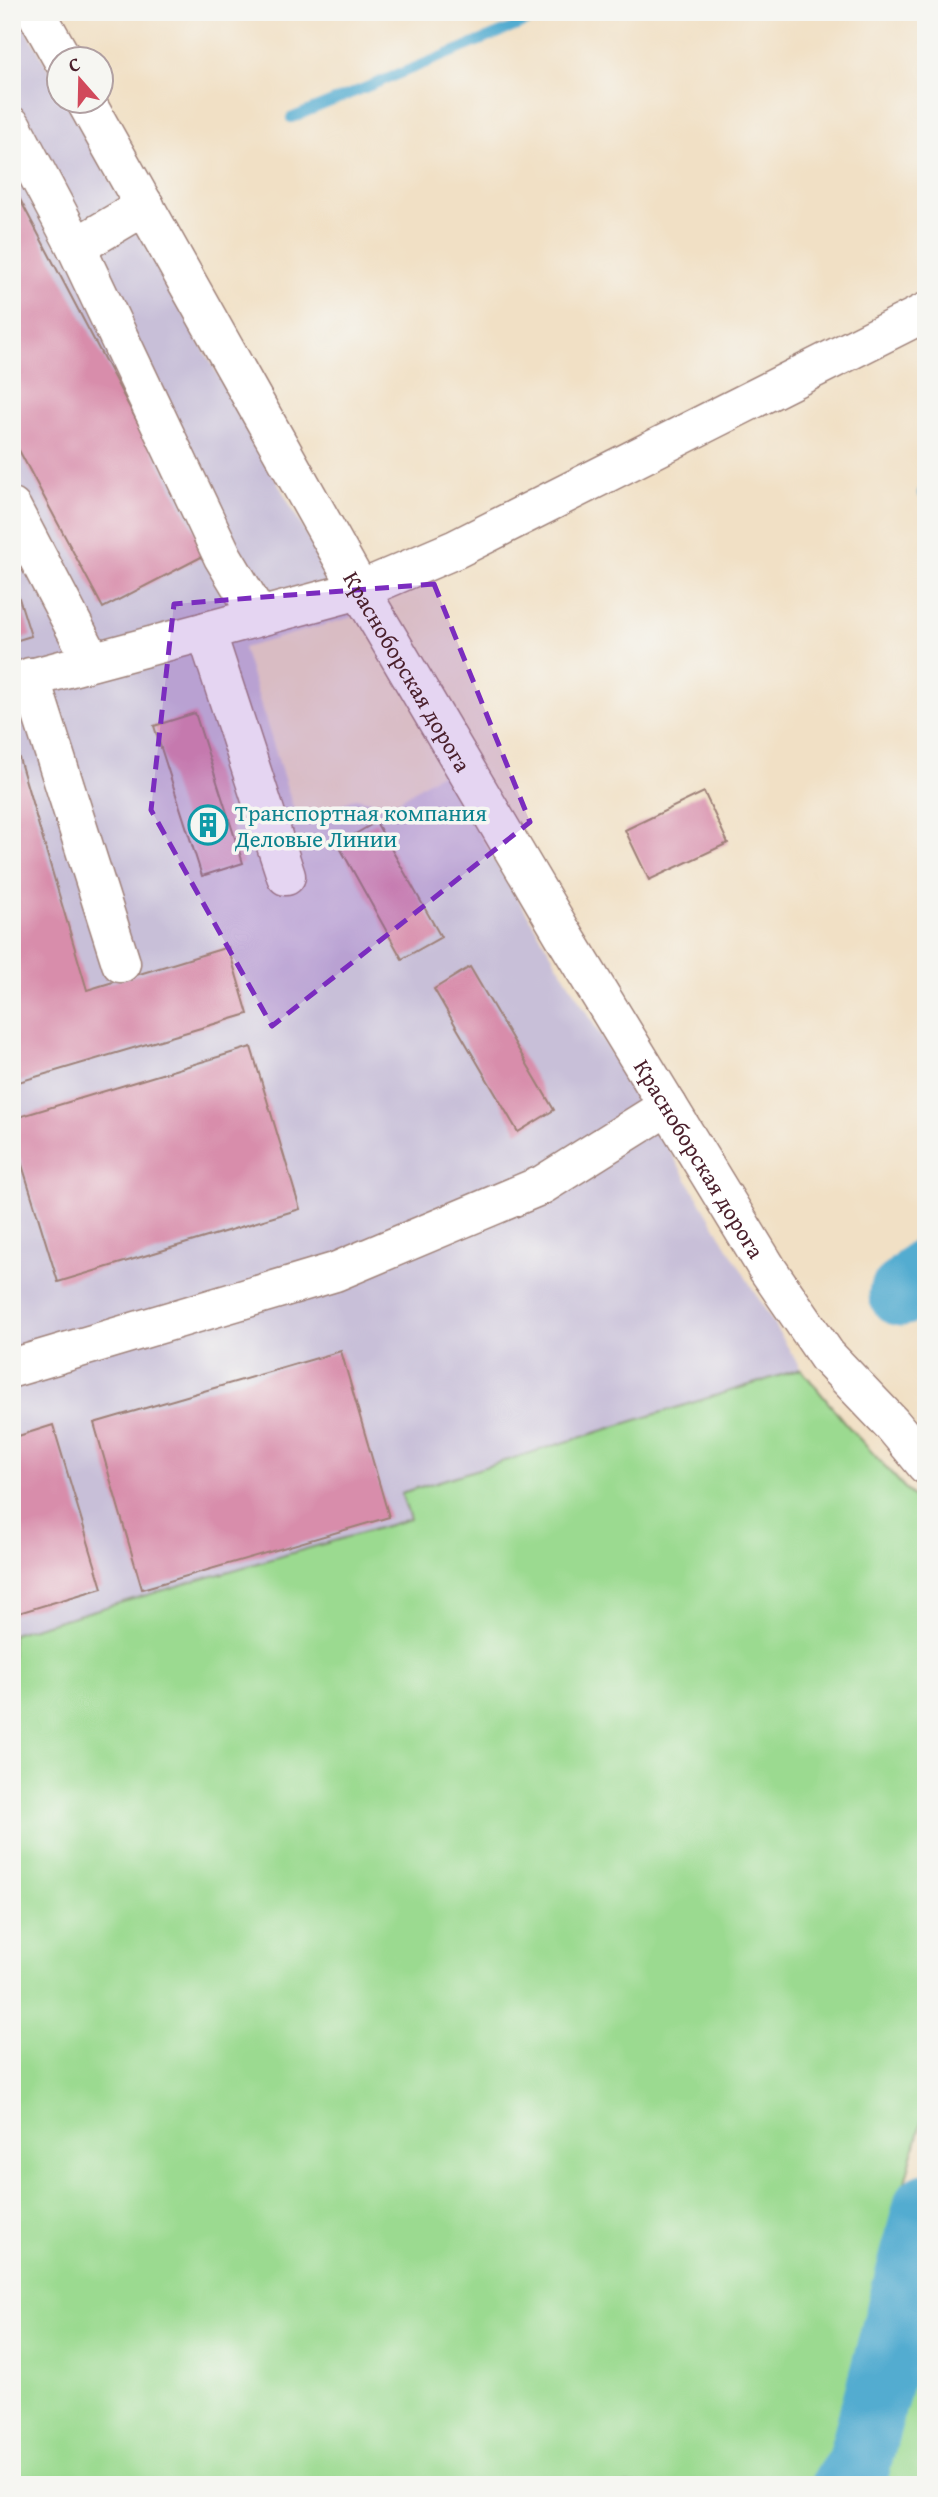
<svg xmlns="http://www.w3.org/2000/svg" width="938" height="2497" viewBox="0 0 938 2497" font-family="'Gentium Book Plus',serif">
  <rect width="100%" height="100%" fill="#f6f6f2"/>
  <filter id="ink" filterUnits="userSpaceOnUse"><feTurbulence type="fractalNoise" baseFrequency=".0143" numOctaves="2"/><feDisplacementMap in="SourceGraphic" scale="14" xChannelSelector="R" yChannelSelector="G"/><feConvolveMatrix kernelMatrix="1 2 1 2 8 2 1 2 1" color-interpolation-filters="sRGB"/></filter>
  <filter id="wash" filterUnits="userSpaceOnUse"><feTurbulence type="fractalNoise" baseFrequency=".00686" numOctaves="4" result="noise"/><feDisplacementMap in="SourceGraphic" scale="28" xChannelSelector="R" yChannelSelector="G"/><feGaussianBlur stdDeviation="1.57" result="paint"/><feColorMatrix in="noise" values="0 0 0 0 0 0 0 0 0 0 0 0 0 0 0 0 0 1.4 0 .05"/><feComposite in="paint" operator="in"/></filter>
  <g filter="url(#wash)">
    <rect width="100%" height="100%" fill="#f1e0c5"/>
    <path fill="#c8bfd8" d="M12,12H17L59,88L60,102H67L352,617L243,648L299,826L355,798L392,805L442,772L801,1369L401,1493L410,1519L12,1634Z"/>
    <path fill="#9bda90" stroke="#727c5e" stroke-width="2" d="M801,1369L845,1423L926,1511V2104L828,2468L815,2485H12V1634L410,1519L401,1493Z
      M926,2277V2485H863L875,2470Z"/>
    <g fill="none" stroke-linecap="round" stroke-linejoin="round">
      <path stroke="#53acd0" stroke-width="10" d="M291,118L551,12
        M922,493L926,492"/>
      <path stroke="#53acd0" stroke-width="65" d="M901,1294L926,1270
        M844,2485L858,2466L926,2206"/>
    </g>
    <g id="blocks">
      <path fill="#d88dab" d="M15,190L207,554L103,608L12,437V191Z
        M12,576L31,636L12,642Z
        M195,713L243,863L202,876L154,726Z
        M16,748L87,990L228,947L248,1014L12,1084V749Z
        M704,792L728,843L649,880L625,830Z
        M376,822L441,937L402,959L338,844Z
        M470,967L554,1110L518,1132L434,989Z
        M251,1047L300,1209L58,1282L12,1132V1119Z
        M341,1351L389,1517L142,1589L94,1423Z
        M53,1425L102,1588L12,1615V1438Z"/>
    </g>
  </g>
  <g filter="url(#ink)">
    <use href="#blocks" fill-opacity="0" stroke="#9e8078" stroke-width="2"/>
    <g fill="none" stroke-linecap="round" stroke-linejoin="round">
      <g stroke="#9e8078" stroke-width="41">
        <g id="minor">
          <path d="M36,12L63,60"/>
          <path id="s1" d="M86,102L360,590L563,934L768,1270L827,1356L892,1424L926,1465"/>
          <path d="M12,126L76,247L223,557L259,617"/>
          <path d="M76,247L145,206"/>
          <path d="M12,508L92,661"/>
          <path d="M206,631L286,876"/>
          <path d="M30,677L121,963"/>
          <path d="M12,683L360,590L456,549L926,312"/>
          <path d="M12,1368L335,1272L542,1185L668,1106"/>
        </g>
      </g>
      <use href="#minor" stroke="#fff" stroke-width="38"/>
    </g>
  </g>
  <path fill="#7b2cbf" fill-opacity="0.2" stroke="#7b2cbf" stroke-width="5" stroke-dasharray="14 9" stroke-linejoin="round" d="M434,584L530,822L272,1026L151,810L174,604Z"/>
  <defs>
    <g id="building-ring" transform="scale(2.0125)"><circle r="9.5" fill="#f6f6f2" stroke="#0f9aa8" stroke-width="1.5"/><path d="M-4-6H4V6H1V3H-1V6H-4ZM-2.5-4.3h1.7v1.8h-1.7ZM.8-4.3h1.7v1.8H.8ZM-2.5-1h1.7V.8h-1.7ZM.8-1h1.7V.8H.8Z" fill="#0f9aa8"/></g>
  </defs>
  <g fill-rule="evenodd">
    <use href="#building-ring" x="208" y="825"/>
  </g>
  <g text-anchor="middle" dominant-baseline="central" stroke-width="7" stroke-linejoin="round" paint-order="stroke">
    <g font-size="23" fill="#4a1f2b" stroke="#f6f6f2">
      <text stroke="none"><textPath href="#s1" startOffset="654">Красноборская дорога</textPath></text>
      <text stroke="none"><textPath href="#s1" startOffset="1222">Красноборская дорога</textPath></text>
    </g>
    <g font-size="23" fill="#0d838f" stroke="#f6f6f2" text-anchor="start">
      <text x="235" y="812">Транспортная компания<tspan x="235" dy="26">Деловые Линии</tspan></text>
    </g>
  </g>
  <rect width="938" height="2497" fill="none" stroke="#f6f6f2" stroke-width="42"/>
  <g transform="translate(80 80) rotate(340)"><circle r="33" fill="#f6f6f2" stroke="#b1a0a2" stroke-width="2"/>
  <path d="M0-5L12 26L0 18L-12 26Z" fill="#d1495b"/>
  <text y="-10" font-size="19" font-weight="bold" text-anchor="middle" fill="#4a1f2b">С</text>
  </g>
</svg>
